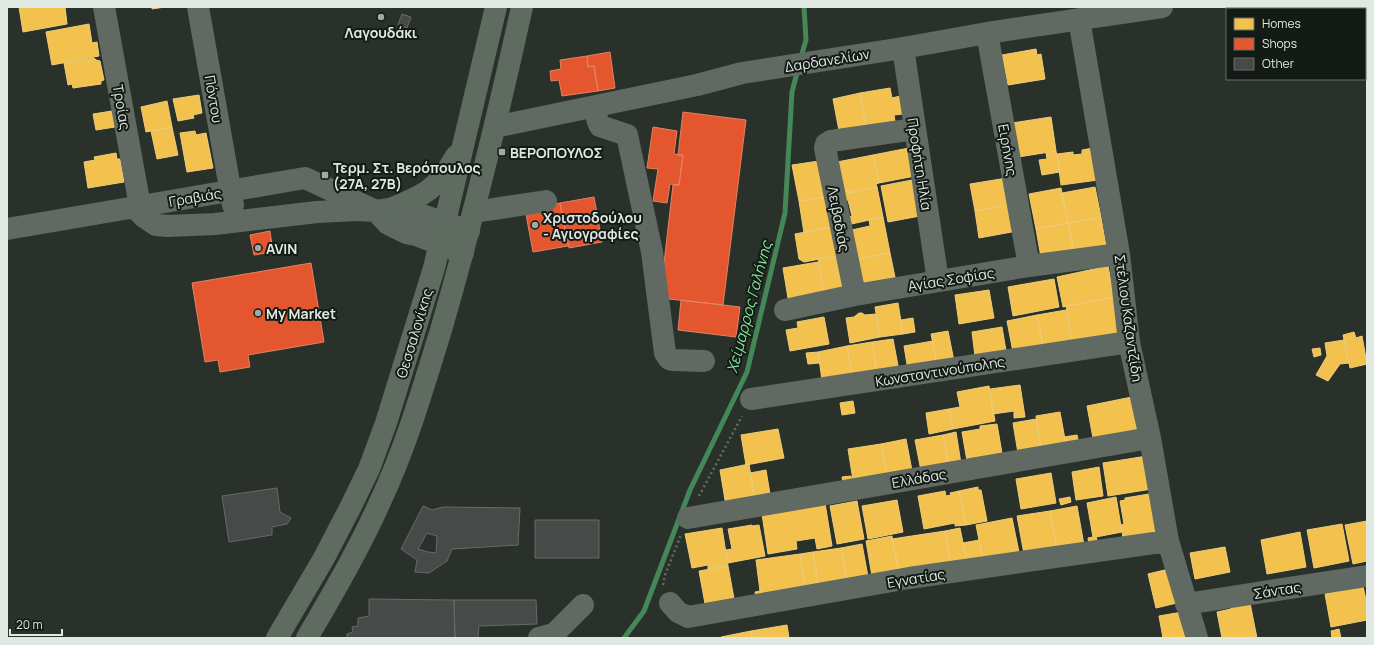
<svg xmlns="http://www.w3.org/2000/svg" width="1374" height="645" viewBox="0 0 1374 645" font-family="Manrope,sans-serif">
  <rect width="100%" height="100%" fill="#2a312b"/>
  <path fill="#f2c14e" stroke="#edcd7a" d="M19,7H65L67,24L23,32Z
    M152,7H165L152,9Z
    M89,24L92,43L97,42L99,56L52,65L46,32Z
    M1036,49L1037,55L1041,54L1045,79L1008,85L1002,55Z
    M94,58L96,60L100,61L104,80L101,81V84L73,88L72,84L68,85L64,63Z
    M890,88L892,98L900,96L903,114L894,115L896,127L867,132L860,93Z
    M860,93L867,132L840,136L833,99Z
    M199,95L202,113L193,115L194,118L178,121L173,99Z
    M167,101L172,127L146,132L141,107Z
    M112,111L115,127L96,130L93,114Z
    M1051,117L1056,151L1018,157L1012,123Z
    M172,127L178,155L157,159L151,131Z
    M195,131L196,135L206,133L213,168L187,172L180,133Z
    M909,148L915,176L879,183L873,155Z
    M1093,148L1098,180L1061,185L1057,154L1073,152V155L1082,154V150Z
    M1056,151L1060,172L1042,175L1039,160L1047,159L1046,153Z
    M116,153L117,159H120L124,182L88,188L84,162L95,160L94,157Z
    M873,155L879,183L876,184L877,187L848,193V190L838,192L832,163Z
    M826,160L832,196L799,201L792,165Z
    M1007,178L1012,204L975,211L970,184Z
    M912,180L920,216L888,222L881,186Z
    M877,187L883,217L847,225L846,218L852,216L848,200L840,201L838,192L848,190V193Z
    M1095,187L1101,217L1068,223L1062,193Z
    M1061,188L1068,223L1036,229L1029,194Z
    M832,196L839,226L804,233L799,201Z
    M1012,204L1017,231L979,238L975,211Z
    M883,217L890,253L853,260L847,231L870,226L869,220Z
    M1101,217L1107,251L1075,257L1068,223Z
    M1068,223L1075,257L1042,263L1036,229Z
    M836,226L841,255L804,262L799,259L795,234Z
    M890,253L896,282L859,290L853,260Z
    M845,255L851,289L824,294L818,259Z
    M818,262L824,294L789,304L783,268Z
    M1108,266L1114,297L1063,307L1057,277Z
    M1054,279L1059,307L1013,316L1008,287Z
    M989,290L994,318L959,324L955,295Z
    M1114,297L1120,338L1073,347L1066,306Z
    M898,303L903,334L880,337L875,307Z
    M1066,310L1072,341L1043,346L1037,315Z
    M859,313H862L865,315L876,314L880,337L850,343L846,318L854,317Z
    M1037,315L1043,346L1013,352L1007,321Z
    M824,317L829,344L790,351L786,330L798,328L797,322Z
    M913,318L915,332L903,334L901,320Z
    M1002,327L1006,351L975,356L972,332Z
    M948,331L955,366L938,369L931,334Z
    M1354,332L1356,338L1362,336L1367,364L1350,368L1343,335Z
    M893,339L899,371L877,374L872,342Z
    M1344,340L1349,363L1340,364L1328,381L1316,375L1327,356L1325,343Z
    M933,341L937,365L908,370L904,346Z
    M872,342L877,374L853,382L847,346Z
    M847,346L852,376L822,380L818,352Z
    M1320,348L1321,355L1314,357L1312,349Z
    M818,352L819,363L808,364L806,353Z
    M1020,385L1025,417L1014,418V411L993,414L990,389Z
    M989,386L995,421L953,429L949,409L960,407L957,392Z
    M1132,397L1138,429L1093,438L1087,406Z
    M853,401L855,413L842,415L840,403Z
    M949,409L953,429L929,434L926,413Z
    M1060,412L1066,445L1041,449L1036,416Z
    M1036,419L1041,449L1018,453L1013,423Z
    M997,424L1003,459L967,461L962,432L980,429V426Z
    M778,429L784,458L746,465L741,435Z
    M956,432L962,470L950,472L943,435Z
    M943,435L949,466L921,471L915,440Z
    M1077,435L1080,448L1067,450L1064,437Z
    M906,439L913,476L888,480L881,444Z
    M881,444L887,474L853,480L848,449Z
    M1147,456L1152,489L1108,496L1103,463Z
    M749,464L755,501L726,506L720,470Z
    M1099,467L1103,496L1076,500L1072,472Z
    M766,470L770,494L754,497L750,473Z
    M1051,473L1056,503L1021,509L1016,479Z
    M851,476L853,488L844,489L842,477Z
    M978,487V490H981L987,521L966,525L959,491Z
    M945,491L946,496L951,495L950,493L959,491L966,525L955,526V523L924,529L918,496Z
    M1149,494L1160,531L1123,538L1121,525L1124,524L1120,501L1125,500V498Z
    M1070,497L1071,502L1061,505L1059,499Z
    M1116,497L1122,532L1096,537L1098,543L1089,545L1088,538L1093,537L1087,503Z
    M897,500L903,532L868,539L862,506Z
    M857,501L864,539L837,544L830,506Z
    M825,503L832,546L817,549L815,538L796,541L797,549L768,554L762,514Z
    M1077,506L1084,545L1057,548L1050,511Z
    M1050,511L1057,548L1024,554L1017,516Z
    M1012,518L1020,557L984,565L976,525Z
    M1367,521V561L1353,564L1345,525Z
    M1342,524L1349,561L1314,568L1307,530Z
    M752,525V526L759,525L765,556L728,563L726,550L732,549L728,529Z
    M722,528L728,566L708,569V565L692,568L685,534Z
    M960,528L968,567L951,570L945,531Z
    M945,531L951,570L900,577L892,539Z
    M1300,532L1306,567L1267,574L1261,540Z
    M892,536L900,577L873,582L866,541Z
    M979,540L984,565L968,567L963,543Z
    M862,544L869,582L848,586L841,548Z
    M1225,547L1230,572L1195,579L1190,553Z
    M841,548L848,586H818L813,552Z
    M813,552L819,589L806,591L800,554Z
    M800,554L806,591L757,602L755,592L760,591L756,560Z
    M728,566L735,604L706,609L699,571Z
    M1173,568L1181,602L1156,608L1148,574Z
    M1363,586L1367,605V620L1331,627L1325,594Z
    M1250,603L1257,638H1222L1217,612L1231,609L1230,604Z
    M1188,611L1193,638H1163L1159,616Z
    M787,625L789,638H752L751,631Z
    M1339,629L1341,638H1332L1331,631Z
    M751,631L752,638H722L721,637Z"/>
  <path fill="#e4572e" stroke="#e38264" d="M610,52L615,88L598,91L594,66L588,67L587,56Z
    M587,56L588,67L594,66L598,91L562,96L559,80L551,81L550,71L561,69L560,60Z
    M683,112L746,120L723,305L660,298L673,185H679L683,155H678Z
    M653,127L677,131L674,154L683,155L679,185L670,184L667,203L653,201L658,169L647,168Z
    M594,197L602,242L569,248L560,203Z
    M560,203L568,246L533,252L525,209Z
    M270,231L273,252L254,255L250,235Z
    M311,263L324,342L248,355L250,367L220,372L218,360L205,362L192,283Z
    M681,300L740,307L736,337L678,330Z"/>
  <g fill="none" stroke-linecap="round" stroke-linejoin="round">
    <path stroke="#448758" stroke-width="5" d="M801,57L806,40L804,7
      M624,638L644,611L690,490L747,372L785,213L792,92L798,69"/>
  </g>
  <path fill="#484a4a" stroke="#686a6a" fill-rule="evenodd" d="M402,14L411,17L407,28L398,25Z
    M277,488L280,512L291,518L287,524L272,527V535L229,542L222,496Z
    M423,506L432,510L443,507L520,508L518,545L452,549L447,561L429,573L415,572L417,560L401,549ZM427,533L437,536L436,553L428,552L418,549Z
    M535,520H599V558H535Z
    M369,599L454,600L455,638H347V634L353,632L352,627L358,626V618L369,616Z
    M454,600H536L537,624L479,626L478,638H455Z"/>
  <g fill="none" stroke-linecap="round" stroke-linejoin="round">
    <path stroke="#646c66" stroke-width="2.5" stroke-dasharray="2 3" stroke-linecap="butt" d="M699,496L742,416
      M663,585L665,575L681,535"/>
    <path stroke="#606a62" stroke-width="22" d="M104,7L140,206
      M198,7L233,205
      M1079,19L1119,254L1129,342L1150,438L1168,541L1197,638
      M987,33L1029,266
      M903,48L938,281
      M594,107L598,122L600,126L627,135L652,252L665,353L669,359L673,360L704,361
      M495,127L697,85L742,73L903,48L987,33L1162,7
      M134,207L144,217L156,225L168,226L215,224L317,212L357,210L376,211L390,209L410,211L469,231
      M474,212L546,201
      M7,229L305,178L376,211L388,224L406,233L416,235L463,253
      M855,295L825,148L826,144L831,141L915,129
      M785,310L855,295L1029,266L1119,254
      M751,399L1129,342
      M688,518L1150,438
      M670,603L678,612L688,617L909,578L1168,541
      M1186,604L1367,576
      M539,638L554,634L583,605"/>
    <path stroke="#5f6a61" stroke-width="22" d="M390,209C424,195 437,190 456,156
      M277,638L324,558L350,508L369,469L386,423L434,268L496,7
      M307,638C333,593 359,549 380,502C406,447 423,388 441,330C472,223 498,116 522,7"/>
  </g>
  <g fill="#a0a8a2" stroke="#141a15" stroke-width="1.5">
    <circle cx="381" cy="17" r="4"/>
    <rect x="498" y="148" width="8" height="8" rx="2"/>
    <rect x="321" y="171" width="8" height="8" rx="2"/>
    <circle cx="535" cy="225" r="4"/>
    <circle cx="258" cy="248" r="4"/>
    <circle cx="258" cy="313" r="4"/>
  </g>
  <g text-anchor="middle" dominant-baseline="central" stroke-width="4" stroke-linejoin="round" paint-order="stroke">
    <g font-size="14" font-weight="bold" fill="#e0e8e2" stroke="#141a15" text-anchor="start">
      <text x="381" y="32" text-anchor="middle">Λαγουδάκι</text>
      <text x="510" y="152">ΒΕΡΟΠΟΥΛΟΣ</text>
      <text x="333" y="167">Τερμ. Στ. Βερόπουλος<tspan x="333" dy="16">(27Α, 27Β)</tspan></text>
      <text x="543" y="217">Χριστοδούλου<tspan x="543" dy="16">- Αγιογραφίες</tspan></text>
      <text x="266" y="248">AVIN</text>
      <text x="266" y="313">My Market</text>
    </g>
    <g font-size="14" fill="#e0e8e2" stroke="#141a15">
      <text transform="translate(827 60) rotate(-9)">Δαρδανελίων</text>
      <text transform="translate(214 99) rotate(80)">Πόντου</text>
      <text transform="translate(122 107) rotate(80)">Τροίας</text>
      <text transform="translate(1008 150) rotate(80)">Ειρήνης</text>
      <text transform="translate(920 164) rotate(81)">Προφήτη Ηλία</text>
      <text transform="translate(195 197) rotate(-10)">Γραβιάς</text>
      <text transform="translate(839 219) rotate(79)">Λειβαδιάς</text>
      <text transform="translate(951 279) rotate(-9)">Αγίας Σοφίας</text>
      <text transform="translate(1129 318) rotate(82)">Στέλιου Καζαντζίδη</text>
      <text transform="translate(414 333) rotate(-73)">Θεσσαλονίκης</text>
      <text transform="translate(940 371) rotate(-9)">Κωνσταντινούπολης</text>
      <text transform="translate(919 478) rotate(-10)">Ελλάδας</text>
      <text transform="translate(916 578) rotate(-9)">Εγνατίας</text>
      <text transform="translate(1277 590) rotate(-9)">Σάντας</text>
    </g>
    <g font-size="15" font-style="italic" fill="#82e59c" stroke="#141a15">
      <text transform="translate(749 307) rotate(-75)">Χείμαρρος Γαλήνης</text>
    </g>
  </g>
  <rect width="1374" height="645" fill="none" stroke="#e0e8e2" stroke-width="16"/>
  <rect x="1226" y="8" width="140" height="72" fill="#141a15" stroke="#666c67"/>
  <rect x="1234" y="18" width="20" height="12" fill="#f2c14e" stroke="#666c67"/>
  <text x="1262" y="28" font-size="12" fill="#e0e8e2">Homes</text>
  <rect x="1234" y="38" width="20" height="12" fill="#e4572e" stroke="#666c67"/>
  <text x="1262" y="48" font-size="12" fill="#e0e8e2">Shops</text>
  <rect x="1234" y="58" width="20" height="12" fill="#484a4a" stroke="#666c67"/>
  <text x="1262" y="68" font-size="12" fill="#e0e8e2">Other</text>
  <path d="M10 629v6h52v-6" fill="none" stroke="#e0e8e2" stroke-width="2"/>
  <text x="16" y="629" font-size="12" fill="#e0e8e2" stroke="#141a15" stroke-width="3" paint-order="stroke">20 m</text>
</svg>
